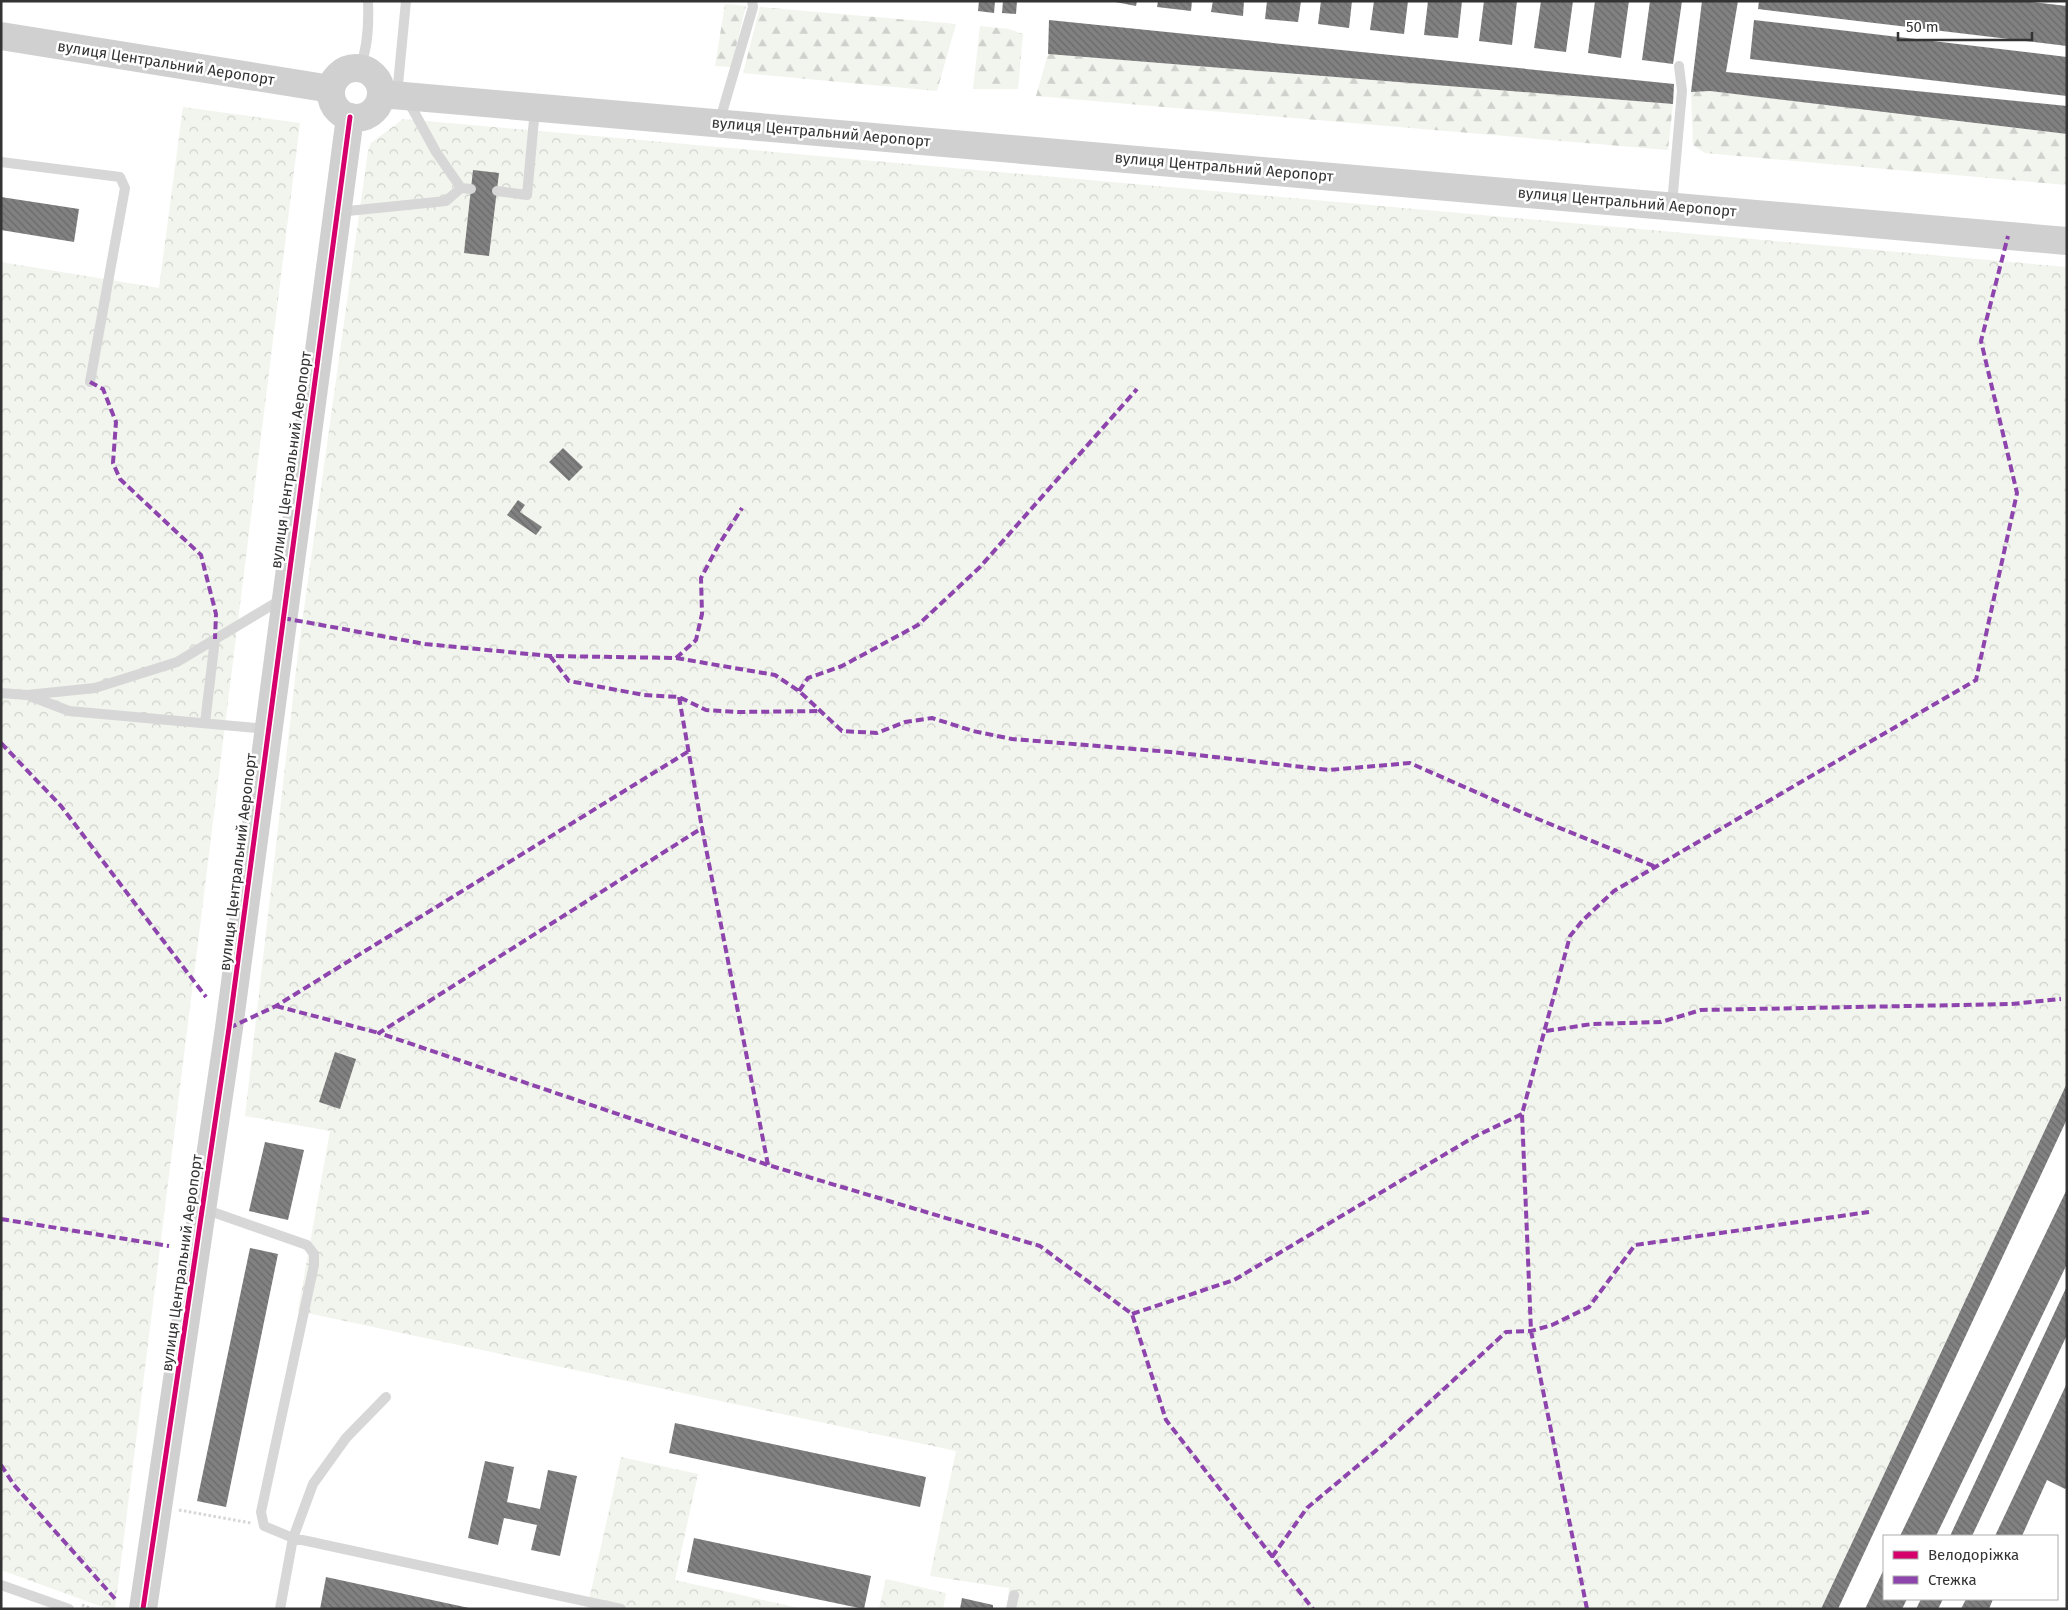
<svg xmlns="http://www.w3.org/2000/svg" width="2068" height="1610" viewBox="0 0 2068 1610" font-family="'Fira Sans',sans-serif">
  <defs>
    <pattern id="forest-firs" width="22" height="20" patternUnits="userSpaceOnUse" patternTransform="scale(1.25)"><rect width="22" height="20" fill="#f1f5ed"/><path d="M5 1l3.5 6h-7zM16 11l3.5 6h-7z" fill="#cfd2cc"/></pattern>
    <pattern id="park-crowns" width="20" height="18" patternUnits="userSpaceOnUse" patternTransform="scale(1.25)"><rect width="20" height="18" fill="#f1f5ed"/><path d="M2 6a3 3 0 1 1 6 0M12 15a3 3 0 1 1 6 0" fill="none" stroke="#cfd2cc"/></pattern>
    <pattern id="building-back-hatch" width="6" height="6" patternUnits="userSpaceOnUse" patternTransform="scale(1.25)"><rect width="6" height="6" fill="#818181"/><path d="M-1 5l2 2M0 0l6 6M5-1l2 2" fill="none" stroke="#6a6a6a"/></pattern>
  </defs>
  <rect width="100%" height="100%" fill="#fff"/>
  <path fill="url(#forest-firs)" d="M725,4L746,6L731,67L715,66Z
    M760,7L956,24L937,91L743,73Z
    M980,26L1009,29L1023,34L1018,89H973Z
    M1048,54L1673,104L1668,150L1036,96Z
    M1710,91L2067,134V185L1705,153L1693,145L1691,92Z"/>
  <path fill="url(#park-crowns)" d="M183,107L300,123L115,1609H108L1,1570V262L159,288Z
    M403,119L2067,267V1083L1821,1609H1007L1009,1588L930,1576L956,1451L298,1311L330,1131L245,1116L299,645L368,151L371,143Z
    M621,1457L698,1474L675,1580L803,1609H587Z
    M886,1579L946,1593L943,1609H879Z"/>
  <path fill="url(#building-back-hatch)" d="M979,1H995L994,13L978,11Z
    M1003,1H1017L1016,14L1002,13Z
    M1110,1H1137L1136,6Z
    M1158,1H1192L1191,11L1157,7Z
    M1213,1H1244L1243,16L1211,12Z
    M1267,1H1301L1298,22L1265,19Z
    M1321,1H1352L1349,28L1318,24Z
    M1374,1H1408L1404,34L1370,30Z
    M1428,1H1462L1458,38L1424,35Z
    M1484,1H1517L1512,45L1479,41Z
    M1541,1H1573L1566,52L1534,48Z
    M1595,1H1629L1621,58L1588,53Z
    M1650,1H1682L1673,64L1642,60Z
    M1702,1H1738L1726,72L2067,106V134L1710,91L1691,92Z
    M1759,1H2024L2067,6V46L1758,9Z
    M1049,20L1674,84L1673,104L1048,54Z
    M1754,20L2067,57V96L1750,59Z
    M473,170L499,173L489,256L464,253Z
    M1,197L79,209L74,242L1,230Z
    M563,448L583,467L569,481L549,462Z
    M518,500L525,505L520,512L542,527L536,535L507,515Z
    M335,1052L356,1059L340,1109L319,1102Z
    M2067,1083V1119L1838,1609H1821Z
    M265,1142L304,1150L288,1220L249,1211Z
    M2067,1189V1264L1936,1536H1900Z
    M250,1248L278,1254L226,1507L197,1501Z
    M2067,1286V1335L1972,1536H1950Z
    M2067,1383V1486L2065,1489L2047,1480L2022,1536H1995Z
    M675,1423L926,1477L920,1507L669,1453Z
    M485,1461L514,1467L507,1502L540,1509L548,1470L577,1476L560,1556L531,1550L537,1525L504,1518L498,1545L468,1538Z
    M694,1538L871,1576L864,1609L687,1572Z
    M1884,1569V1599H1907L1902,1609H1865Z
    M326,1577L469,1608L468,1609H320Z
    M962,1598L993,1605V1609H960Z
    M1921,1599H1943L1938,1609H1916Z
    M1966,1599H1993L1989,1609H1961Z"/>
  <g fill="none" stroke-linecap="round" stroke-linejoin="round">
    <path stroke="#d6d6d6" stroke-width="3" stroke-dasharray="2.5 2.5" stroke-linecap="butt" d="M179,1510L251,1523
      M82,1605L93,1609"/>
    <path stroke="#d7d7d7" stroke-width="10" d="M360,68C368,46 369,25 368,1
      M397,95L406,1
      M407,99L436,152L461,188
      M719,123L753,7L752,1
      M1,162L120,177L125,188L90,382
      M497,191L527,195L535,109
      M1672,204L1682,91L1679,66
      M338,212L446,201L461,188L471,189
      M1,693L27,695L95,688L177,662L282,599
      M30,696L69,711L267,729
      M205,723L215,639
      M204,1209L307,1245L314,1254V1265L261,1512L264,1526L293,1538L621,1609
      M1,1585L69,1609
      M280,1609L293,1538L313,1484L346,1438L386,1397
      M1011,1609L1014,1595"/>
    <path stroke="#d0d0d0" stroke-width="28" d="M1,36L331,89
      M331 93a25 25 0 1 1 50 0a25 25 0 1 1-50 0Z
      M381,94L2067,241
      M143,1609L229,1028L350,117"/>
    <path stroke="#8e44ad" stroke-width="4" stroke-dasharray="8 4" stroke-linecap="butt" d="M90,382L103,389L116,422L113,463L120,479L201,555L216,614L215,639
      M283,618L425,644L550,656L676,658L775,675L799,691L842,731L877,733L905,722L932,718L973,731L1012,739L1171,752L1329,770L1410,763L1528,815L1656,867
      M550,656L569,681L644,695L679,697L706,710L739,712L820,711
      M676,658L696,640L702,614L701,578L718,546L742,508
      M799,691L808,678L842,666L918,625L980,567L1137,389
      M679,697L702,828
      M1,743L61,806L206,997
      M276,1006L379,1033
      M229,1028L276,1006L689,751
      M1546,1031L1592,1024L1661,1022L1701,1010L2011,1004L2061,999
      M768,1165L702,828L379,1033L768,1165L1040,1246L1132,1314L1166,1420L1313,1609
      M1,1219L169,1246
      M1132,1314L1234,1280L1474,1137L1522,1114
      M1,1465L14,1485L117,1601
      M1272,1557L1307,1508L1385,1443L1506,1332L1531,1331L1552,1325L1589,1307L1635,1245L1869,1212
      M1587,1609L1531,1331L1522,1114L1570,936L1583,920L1614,891L1976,680L2017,493L1981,341L2008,236"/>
    <g stroke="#fff" stroke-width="8">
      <path id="cycleway" d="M143,1609L229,1028L350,117"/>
    </g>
    <use href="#cycleway" stroke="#d6006c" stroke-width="5"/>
  </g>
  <g text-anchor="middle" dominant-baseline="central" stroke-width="5" stroke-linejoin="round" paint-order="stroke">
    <g font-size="15" fill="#333" stroke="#fff">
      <text transform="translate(166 63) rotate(9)">вулиця Центральний Аеропорт</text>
      <text transform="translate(821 132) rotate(5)">вулиця Центральний Аеропорт</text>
      <text transform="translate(1224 167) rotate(5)">вулиця Центральний Аеропорт</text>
      <text transform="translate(1627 202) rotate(5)">вулиця Центральний Аеропорт</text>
      <text transform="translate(291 460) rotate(-82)">вулиця Центральний Аеропорт</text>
      <text transform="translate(238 862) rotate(-83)">вулиця Центральний Аеропорт</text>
      <text transform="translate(182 1263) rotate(-82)">вулиця Центральний Аеропорт</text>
    </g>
  </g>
  <rect width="2068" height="1610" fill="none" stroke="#333333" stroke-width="5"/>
  <rect x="1883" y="1535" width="175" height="65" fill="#ffffff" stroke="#adadad"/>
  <rect x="1893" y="1551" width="25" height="8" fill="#d6006c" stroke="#adadad"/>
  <text x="1928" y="1560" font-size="15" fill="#333333">Велодоріжка</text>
  <rect x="1893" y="1576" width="25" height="8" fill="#8e44ad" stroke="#adadad"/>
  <text x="1928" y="1585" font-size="15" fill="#333333">Стежка</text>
  <path d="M1898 32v8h134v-8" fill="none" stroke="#333333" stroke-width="2.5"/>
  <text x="1906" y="32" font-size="15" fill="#333333" stroke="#ffffff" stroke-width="4" paint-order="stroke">50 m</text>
</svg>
